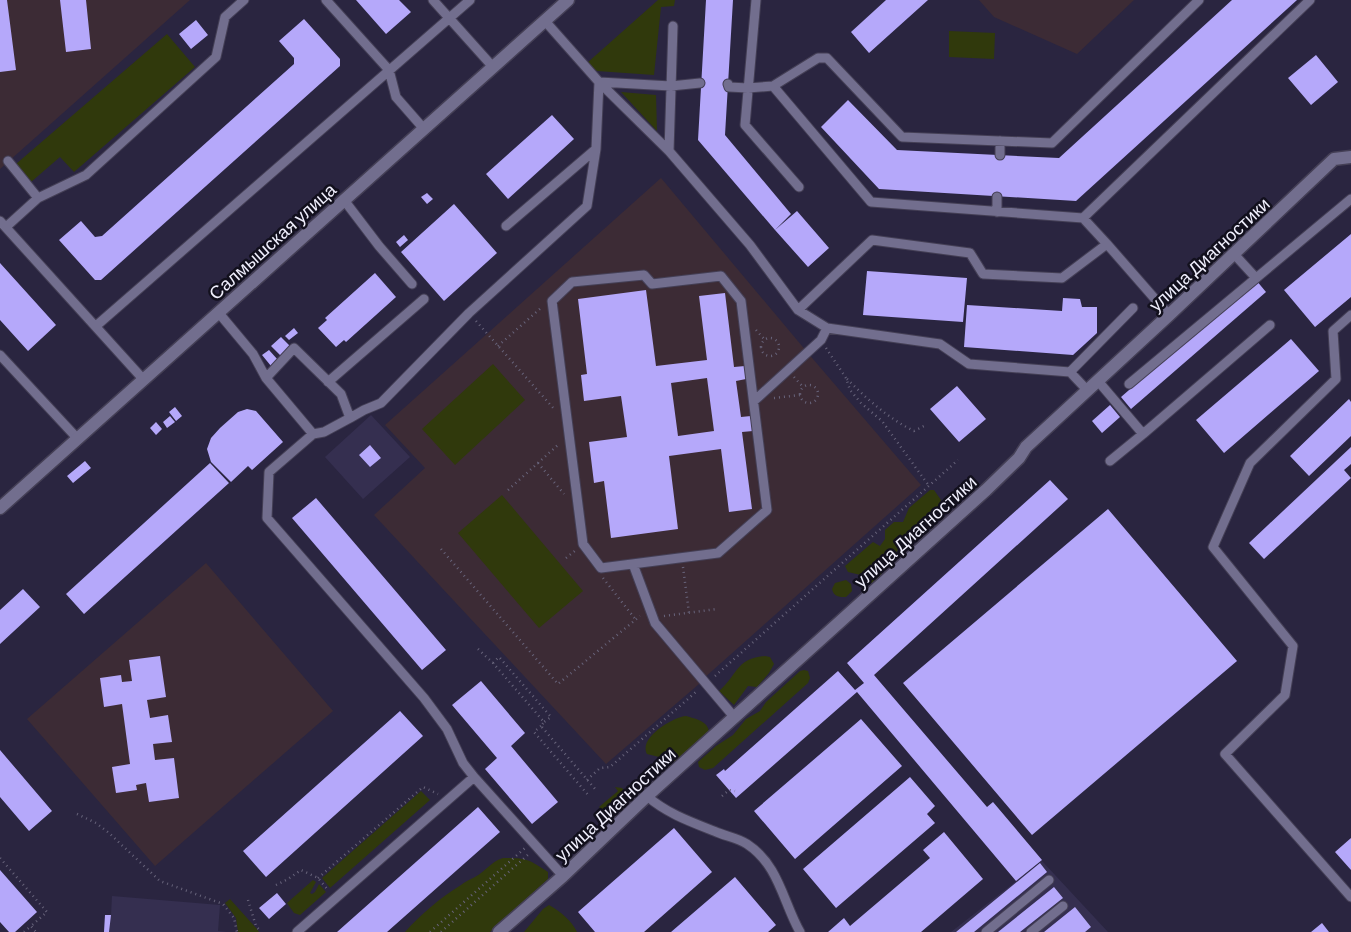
<svg xmlns="http://www.w3.org/2000/svg" width="1351" height="932" viewBox="0 0 1351 932" font-family="Barlow,sans-serif">
  <rect width="100%" height="100%" fill="#2a2540"/>
  <path fill="#352f50" d="M371,415L410,457L363,499L325,457Z
    M1042,861L1108,932H951Z
    M112,896L220,905L218,931L227,932H104L105,915H111Z"/>
  <path fill="#3c2b35" d="M0,0H190L0,169Z
    M979,0H1134L1077,54L994,17Z
    M661,178L807,352L921,485L703,679L699,684L606,764L374,515L425,468L385,425Z
    M206,563L333,711L155,866L27,719Z"/>
  <path fill="#30390c" d="M658,0H675L674,6L661,7L654,75L597,71L587,63Z
    M949,31L995,33L994,59L949,57Z
    M167,34L195,67L74,172L60,157L31,182L16,164Z
    M621,92L656,95L657,131Z
    M493,364L525,400L455,465L422,429Z
    M930,490H934L941,500L938,510L902,543L887,568L872,583H869L865,576L848,572L845,566L873,542L880,546L885,539V530L894,522H903L909,508Z
    M502,495L583,591L539,628L458,533Z
    M846,580L851,584L852,591L846,597C839,597 834,597 832,589L835,583Z
    M765,656L770,657L774,664L769,673L757,687L748,686L734,705L719,691C738,675 735,659 765,656Z
    M804,670L808,671L810,678L808,683L713,768L705,770L699,767L698,762L716,746L733,735L746,719L760,711L766,702L800,671Z
    M686,716C696,719 708,721 709,732L671,765L666,768L662,765L659,757L647,754C638,738 673,717 686,716Z
    M615,787L622,788L630,797C626,807 619,814 607,815L599,807L618,791Z
    M421,791L430,800L330,888L322,878Z
    M503,858C527,858 528,859 548,872V879L490,932H405C421,914 440,898 461,885C467,880 475,878 481,873C489,867 493,861 503,858Z
    M313,880L316,882L310,893L312,894L315,892L319,884L326,892L300,915L294,913L287,903Z
    M230,899L257,929L259,932H238L236,918L225,903Z
    M549,905C560,911 572,921 577,932H524L543,909Z"/>
  <path fill="#b5a8fa" fill-rule="evenodd" d="M0,0H7L16,70L0,72Z
    M60,0H86L91,49L66,52Z
    M356,0H399L411,12L386,34Z
    M706,0H733L725,135L791,214L775,230L698,140Z
    M886,0H928L869,53L851,32Z
    M1232,0H1297L1076,201L879,189L821,127L848,100L897,150L1059,158Z
    M304,19L340,59V66L101,280H95L59,240L81,221L95,237L102,236L294,64V58L279,41Z
    M196,20L208,35L191,49L179,34Z
    M1316,55L1338,82L1311,105L1288,78Z
    M552,115L574,139L508,199L486,174Z
    M427,193L433,199L427,204L421,197Z
    M454,204L497,253L444,301L401,252Z
    M797,211L829,248L808,267L775,230Z
    M1351,234V297L1315,327L1284,290Z
    M404,235L408,240L400,247L396,242Z
    M0,263L56,325L28,351L0,320Z
    M867,271L967,278L963,322L863,315Z
    M375,273L396,297L346,342L344,340L336,347L318,328L327,320L325,318Z
    M1256,280L1266,292L1131,409L1121,397Z
    M646,290L656,366L707,360L699,296L725,293L734,367L745,366L746,379L736,381L741,417L751,416L753,431L742,432L752,509L729,512L721,449L669,456L678,529L611,538L604,481L594,483L589,442L627,437L621,396L584,401L581,375L587,374L578,299ZM707,378L714,431L678,436L671,383Z
    M1063,298L1080,299L1082,307H1097V333L1073,355L964,347L967,305L1062,311Z
    M294,328L298,333L289,340L285,336Z
    M281,337L291,347L281,356L271,346Z
    M1291,339L1319,371L1224,453L1196,420Z
    M269,350L278,360L271,366L262,355Z
    M957,386L986,419L959,442L930,409Z
    M1349,399L1351,402V436L1309,476L1290,456Z
    M1110,405L1120,417L1102,433L1092,421Z
    M175,407L182,416L176,421L169,412Z
    M247,409L256,411L283,442L252,470L248,466L231,482L211,462L207,449L211,438L220,428L238,412Z
    M170,416L175,422L167,428L163,422Z
    M156,422L162,429L156,435L150,428Z
    M370,445L381,458L370,467L359,455Z
    M1351,447V464L1344,470L1351,478L1264,559L1249,543Z
    M85,461L91,468L73,483L67,476Z
    M210,463L229,483L84,614L66,594Z
    M1050,480L1068,499L874,675L987,807L993,802L1042,860L1016,881L857,692L736,798L716,775L724,769L725,771L838,671L855,690L864,683L847,663Z
    M316,498L446,650L422,670L292,518Z
    M1108,509L1237,661L1032,835L903,683Z
    M23,589L40,607L0,644V610Z
    M160,656L166,697L147,700L150,718L168,715L172,742L153,744L155,760L174,758L179,798L149,802L146,783L136,785L137,790L116,793L112,767L130,764L122,704L104,707L100,678L121,675L122,682L132,681L129,660Z
    M481,681L525,733L511,746L558,802L532,824L485,769L497,758L452,705Z
    M400,711L423,736L266,877L243,851Z
    M861,719L902,766L795,859L754,811Z
    M0,750L52,811L29,831L0,797Z
    M910,777L935,806L927,814L935,823L836,908L803,869Z
    M478,807L500,832L387,932H337Z
    M674,828L712,872L644,932H595L578,912Z
    M590,830L594,835L574,852L570,848Z
    M944,832L983,879L921,932H828L844,918L850,926L930,858L923,850Z
    M1351,838V870L1335,852Z
    M1040,863L1047,872L974,932H956Z
    M0,870L37,912L15,932H9L0,922Z
    M735,877L776,925L768,932H671Z
    M1054,887L1063,898L1020,932H998Z
    M277,893L286,904L269,919L259,908Z
    M1075,907L1091,927L1085,932H1044Z
    M105,915H111L109,932H104Z
    M1322,923L1329,932H1311Z"/>
  <g fill="none" stroke-linecap="round" stroke-linejoin="round">
    <g stroke="#443f55" stroke-width="11">
      <path id="lane" d="M326,0L389,70L396,97L424,129
        M433,0L493,67
        M756,0L745,125L799,187
        M545,21L599,82L671,86L700,83
        M673,26L669,151L750,245L798,310L827,328L940,344L969,364L1070,372L1088,391
        M599,82L669,151
        M728,84L729,87L748,88L773,86L871,202L1083,218L1310,0
        M773,86L818,58H827L902,137L1052,143L1199,0
        M1000,155V141
        M8,161L38,198
        M344,200L379,246L412,284
        M997,212V197
        M0,221L143,379
        M506,226L596,149
        M6,227L38,198L86,175L216,57L225,17L244,0
        M1107,244L1169,315
        M1234,254L1256,278
        M644,275L652,284L721,276L741,301L767,510L718,553L601,568L583,544L552,301L572,282Z
        M798,310L872,240L970,253L983,274L1062,278L1107,244L1083,218
        M218,312L253,354L266,378L313,434
        M1351,315L1333,331L1336,379L1250,463L1213,547L1293,646L1285,695L1225,754L1351,897
        M96,326L470,0
        M0,355L77,438
        M1070,372L1133,308
        M266,378L294,348L341,394L350,418L324,432L313,434L269,472L267,518L424,698L447,729L463,763L474,777L563,876
        M1098,381L1143,434L1270,325
        M328,382L424,299
        M1129,384L1351,199
        M754,401L821,340L827,328
        M350,418L364,410L381,403L469,313L587,206L596,149L599,82
        M1110,461L1143,434
        M633,564L655,623L735,718
        M647,796C667,814 694,823 719,833C729,837 738,838 747,844C779,865 783,902 800,932
        M297,932L474,777
        M986,932L1049,880
        M1031,932L1063,906"/>
    </g>
    <g stroke="#443f55" stroke-width="15">
      <path id="street" d="M499,932L563,876L647,796L986,490L1019,458L1026,447L1169,315L1334,159L1351,157"/>
    </g>
    <g stroke="#443f55" stroke-width="15">
      <path id="secondary" d="M0,508L568,0"/>
    </g>
    <path stroke="#68647b" stroke-width="2.5" stroke-dasharray="1 4" stroke-linecap="butt" d="M476,321L555,410
      M756,330L765,340
      M761 347a9 9 0 1 1 18 0a9 9 0 1 1-18 0Z
      M498,346L542,307
      M826,348L846,378L850,390L861,403L882,421L929,486
      M794,377L803,387
      M847,379C867,399 889,419 914,431L926,425
      M800 394a9 9 0 1 1 18 0a9 9 0 1 1-18 0Z
      M774,398L800,395
      M538,463L564,494
      M508,490L559,444
      M441,549L558,684L640,616
      M566,558L576,550
      M683,567L689,613
      M603,578L636,620
      M664,616L717,609
      M478,649L493,663L544,722L541,726L596,790
      M493,663L499,657L551,717L544,722
      M715,676L958,460
      M541,726L534,732L589,796
      M587,780L600,768L610,767L697,691
      M722,796L729,790L735,791
      M77,814L96,823L109,833L160,881L223,904L234,918L237,932
      M0,858L47,912L31,926
      M318,878L423,787L438,794
      M276,885L288,879L301,870L318,878L328,890
      M248,900L256,926L261,932
      M24,932L31,926L36,932
      M430,932L525,848
      M441,932L530,853"/>
    <use href="#lane" stroke="#726e8e" stroke-width="9"/>
    <use href="#street" stroke="#726e8e" stroke-width="12"/>
    <use href="#secondary" stroke="#726e8e" stroke-width="12"/>
  </g>
  <g text-anchor="middle" dominant-baseline="central" stroke-width="5" stroke-linejoin="round" paint-order="stroke">
    <g font-size="18" fill="#f0effd" stroke="#12101d">
      <text transform="translate(272 241) rotate(-42)">Салмышская улица</text>
      <text transform="translate(1209 254) rotate(-43)">улица Диагностики</text>
      <text transform="translate(915 531) rotate(-42)">улица Диагностики</text>
      <text transform="translate(615 804) rotate(-43)">улица Диагностики</text>
    </g>
  </g>
</svg>
